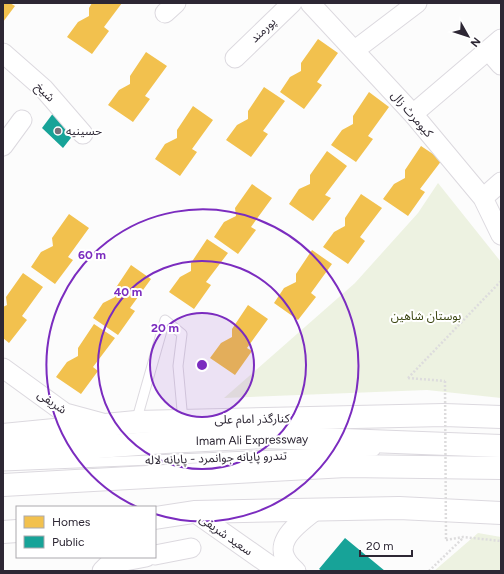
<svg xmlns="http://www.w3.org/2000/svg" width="504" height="574" viewBox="0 0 504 574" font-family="Figtree,'Noto Sans Arabic',sans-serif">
  <rect width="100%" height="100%" fill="#fcfcfc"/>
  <path fill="#edf2e1" d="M438,183L501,262V398L427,390L224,398L355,283L418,213Z
    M478,533L501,537V571H434Z"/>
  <path fill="#f2c14e" d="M3,3H10L15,6L3,22Z
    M92,3H122L104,27L109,31L92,54L67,37L78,22L89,16V8Z
    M318,39L338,53L317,82L322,85L304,109L280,92L290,77L301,71V63Z
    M146,52L167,66L145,96L150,99L133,122L108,105L119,90L130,84V76Z
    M264,87L285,101L263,131L268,134L251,157L226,140L237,125L248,119V111Z
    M369,92L389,107L368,136L373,139L356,162L331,145L342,130L353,124V116Z
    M193,106L213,120L192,149L197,152L180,176L155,159L165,144L177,138V130Z
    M421,146L442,160L420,189L425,192L408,216L383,199L394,184L405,178V170Z
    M327,151L347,166L325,195L331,198L313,221L289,204L299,189L310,184V175Z
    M252,184L272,198L251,227L256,230L238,254L214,237L224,222L236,216L235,208Z
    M361,194L382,208L360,237L365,241L348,264L323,247L334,232L345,226V218Z
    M69,214L89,228L68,257L73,260L55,284L31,267L41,252L53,246L52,238Z
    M207,239L228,253L206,282L211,285L194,309L169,292L180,277L191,271V263Z
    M312,250L332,264L311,293L316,297L298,320L274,303L284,288L296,282V274Z
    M131,265L151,279L130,308L135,311L118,335L93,318L103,303L115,297V289Z
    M23,273L43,287L22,316L27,320L9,343L3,338V307L7,305L6,297Z
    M248,305L268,319L247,348L252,351L235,375L210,358L221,343L232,337V329Z
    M94,324L115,338L93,367L98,371L81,394L56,377L67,362L78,356V348Z"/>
  <path fill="#17a398" d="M54,112L74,134L63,148L42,128Z
    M345,538L385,571H322L319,569Z"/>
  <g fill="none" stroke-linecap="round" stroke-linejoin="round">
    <g stroke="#dcd9df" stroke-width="11">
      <path id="lane" d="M136,422L165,320L182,334L178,366L183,421
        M3,466L375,451"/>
    </g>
    <g stroke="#dcd9df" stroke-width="21">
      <path id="street" d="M310,3L413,114L483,198L501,235
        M165,13L176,3
        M355,50L417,3
        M488,50L501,65
        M3,53L44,89L83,134
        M235,58L292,3
        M413,114L501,39
        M3,146L22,120
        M483,198L501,182
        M3,368L65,413L102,423
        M194,512L278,571
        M155,555L191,548
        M102,571L109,564L146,557
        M296,571C266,546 295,526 316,510"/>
    </g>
    <g stroke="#dcd9df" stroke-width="24">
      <path id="secondary" d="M3,435L136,422L444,415L501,417
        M155,518L194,512L399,508L501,513
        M3,532L17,531"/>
    </g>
    <g stroke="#dcd9df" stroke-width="24">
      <path id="highway" d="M3,454L165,442L264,437L501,446
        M3,485L346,466L501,468"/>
    </g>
    <path stroke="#dddcdd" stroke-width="2.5" stroke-dasharray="2 2" stroke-linecap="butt" d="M408,378L501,281
      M408,378L445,381
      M446,540L463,537L501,541
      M429,571L463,538"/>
    <use href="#lane" stroke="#fff" stroke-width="9"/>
    <use href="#street" stroke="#fff" stroke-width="19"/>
    <use href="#secondary" stroke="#fff" stroke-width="22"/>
    <use href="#highway" stroke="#fff" stroke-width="22"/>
    <path stroke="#dddcdd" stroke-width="2.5" stroke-dasharray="2 2" stroke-linecap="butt" d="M445,381L446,540"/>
  </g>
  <circle cx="202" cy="365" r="52" fill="#7b2cbf" fill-opacity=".12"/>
  <g fill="none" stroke="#7b2cbf" stroke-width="2">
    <circle cx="202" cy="365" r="52"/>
    <circle cx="202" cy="365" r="104"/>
    <path d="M137 507A156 156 0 1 1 155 514"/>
  </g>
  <circle fill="#75727a" stroke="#fff" stroke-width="1.5" cx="58" cy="131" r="4"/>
  <g text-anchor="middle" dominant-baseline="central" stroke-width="4" stroke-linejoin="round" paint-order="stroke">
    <g font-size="12" fill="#2d2734" stroke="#fff">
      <text transform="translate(263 30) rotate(-44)">پورمند</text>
      <text transform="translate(45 92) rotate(45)">شیخ</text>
      <text transform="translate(412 114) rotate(49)">کیومرث زال</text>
      <text transform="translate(52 402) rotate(34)">شریفی</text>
      <text transform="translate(252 419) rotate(-1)">کنارگذر امام علی</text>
      <text transform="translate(252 440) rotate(-1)">Imam Ali Expressway</text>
      <text transform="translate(216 458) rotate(-2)">تندرو پایانه جوانمرد - پایانه لاله</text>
      <text transform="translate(226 535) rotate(35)">سعید شریفی</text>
    </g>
    <g font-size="12" fill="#2d2734" stroke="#fff" text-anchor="start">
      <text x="66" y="131">حسینیه</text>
    </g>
    <g font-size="12" fill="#3a4510" stroke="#fff">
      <text x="426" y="316">بوستان شاهین</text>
    </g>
  </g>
  <circle cx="202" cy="365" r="6" fill="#7b2cbf" stroke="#fff" stroke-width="2"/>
  <g font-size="12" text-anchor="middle" font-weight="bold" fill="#7b2cbf" stroke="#fff" stroke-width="4" stroke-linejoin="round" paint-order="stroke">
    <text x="92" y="259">60 m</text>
    <text x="128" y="296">40 m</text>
    <text x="165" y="332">20 m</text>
  </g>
  <rect width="504" height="574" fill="none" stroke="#2d2734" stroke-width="8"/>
  <rect x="16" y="506" width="140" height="52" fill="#ffffff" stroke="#aba9ae"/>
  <rect x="24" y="516" width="20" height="12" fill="#f2c14e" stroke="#aba9ae"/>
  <text x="52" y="526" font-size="12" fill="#2d2734">Homes</text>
  <rect x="24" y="536" width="20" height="12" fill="#17a398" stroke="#aba9ae"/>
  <text x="52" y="546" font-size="12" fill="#2d2734">Public</text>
  <g transform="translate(468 36) rotate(129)" stroke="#ffffff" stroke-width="3" paint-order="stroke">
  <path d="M0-3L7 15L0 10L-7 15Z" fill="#2d2734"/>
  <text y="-6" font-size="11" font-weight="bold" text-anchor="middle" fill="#2d2734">N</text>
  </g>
  <path d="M360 550v6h52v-6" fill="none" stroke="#2d2734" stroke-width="2"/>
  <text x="366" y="550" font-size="12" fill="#2d2734" stroke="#ffffff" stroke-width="3" paint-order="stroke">20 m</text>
</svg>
